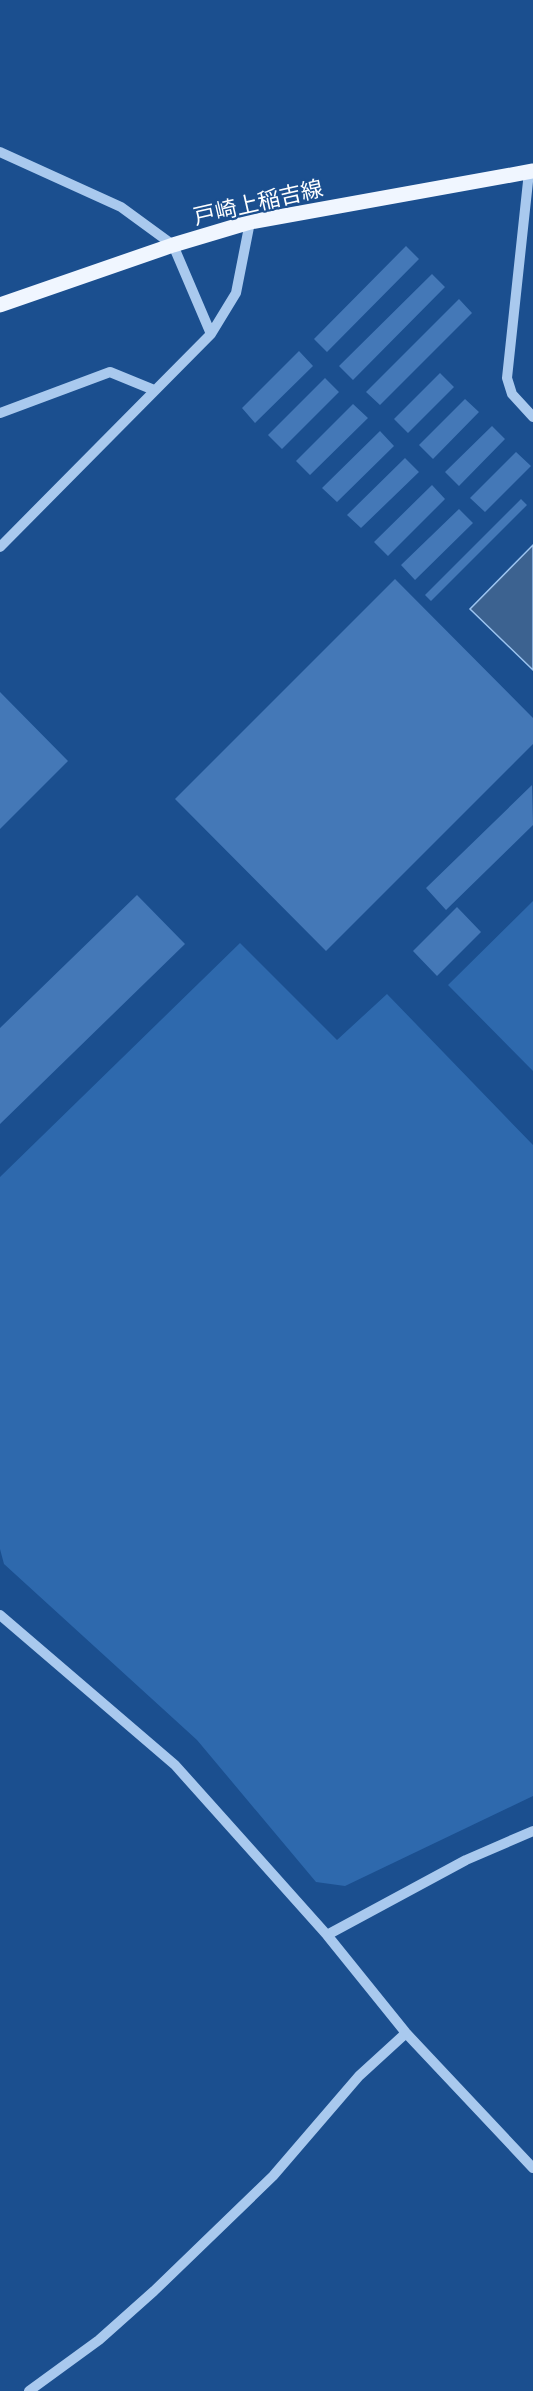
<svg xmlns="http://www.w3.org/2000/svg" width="533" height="2391" viewBox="0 0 533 2391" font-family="Jost,'Noto Sans JP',sans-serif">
  <rect width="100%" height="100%" fill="#1b4f8f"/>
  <path fill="#2e69ad" d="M533,901V1071L448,985Z
    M240,943L337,1040L387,994L533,1145V1796L345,1886L316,1882L197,1740L4,1564L0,1549V1177Z"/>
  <path fill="#3c6290" stroke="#9cc4f0" stroke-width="1.5" d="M533,545V670L470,609Z"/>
  <path fill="#4478b7" d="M406,246L419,259L327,352L314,339Z
    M432,274L445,287L353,380L339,366Z
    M459,299L472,313L380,405L366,392Z
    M299,351L313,366L255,423L242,408Z
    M440,373L454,387L408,433L394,419Z
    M325,378L339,392L282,449L268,435Z
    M465,399L479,412L433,459L419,445Z
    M353,404L368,418L310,475L296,461Z
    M492,426L505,439L459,486L445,472Z
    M380,431L394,446L337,502L322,488Z
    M516,452L531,466L485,512L470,498Z
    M405,458L419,472L361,528L347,515Z
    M432,485L445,499L388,556L374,542Z
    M521,499L527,505L431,601L425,595Z
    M459,509L473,523L415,580L401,565Z
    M395,579L533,718V744L326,951L175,799Z
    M0,692L68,761L0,829Z
    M532,785L533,825L446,910L426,888Z
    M137,895L185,944L0,1124V1028Z
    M457,907L481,932L437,976L413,951Z"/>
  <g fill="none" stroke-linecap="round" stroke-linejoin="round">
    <path stroke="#a9c9ee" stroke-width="10" d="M0,152L121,207L173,245L211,334
      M529,172L507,378L512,394L533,417
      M0,413L110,372L154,390
      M0,547L211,334L236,293L250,222
      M0,1615L175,1765L327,1935L406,2033L533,2168
      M327,1935L466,1860L533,1831
      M29,2391L99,2340L154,2291L273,2176L359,2076L406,2033"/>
    <path stroke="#f0f6ff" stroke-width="15" d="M0,305L173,245L250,222L533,171"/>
  </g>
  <g text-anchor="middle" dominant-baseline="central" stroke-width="4.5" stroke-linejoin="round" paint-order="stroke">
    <g font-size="22" fill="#fff" stroke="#1b4f8f">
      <text transform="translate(258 202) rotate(-13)">戸崎上稲吉線</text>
    </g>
  </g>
</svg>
